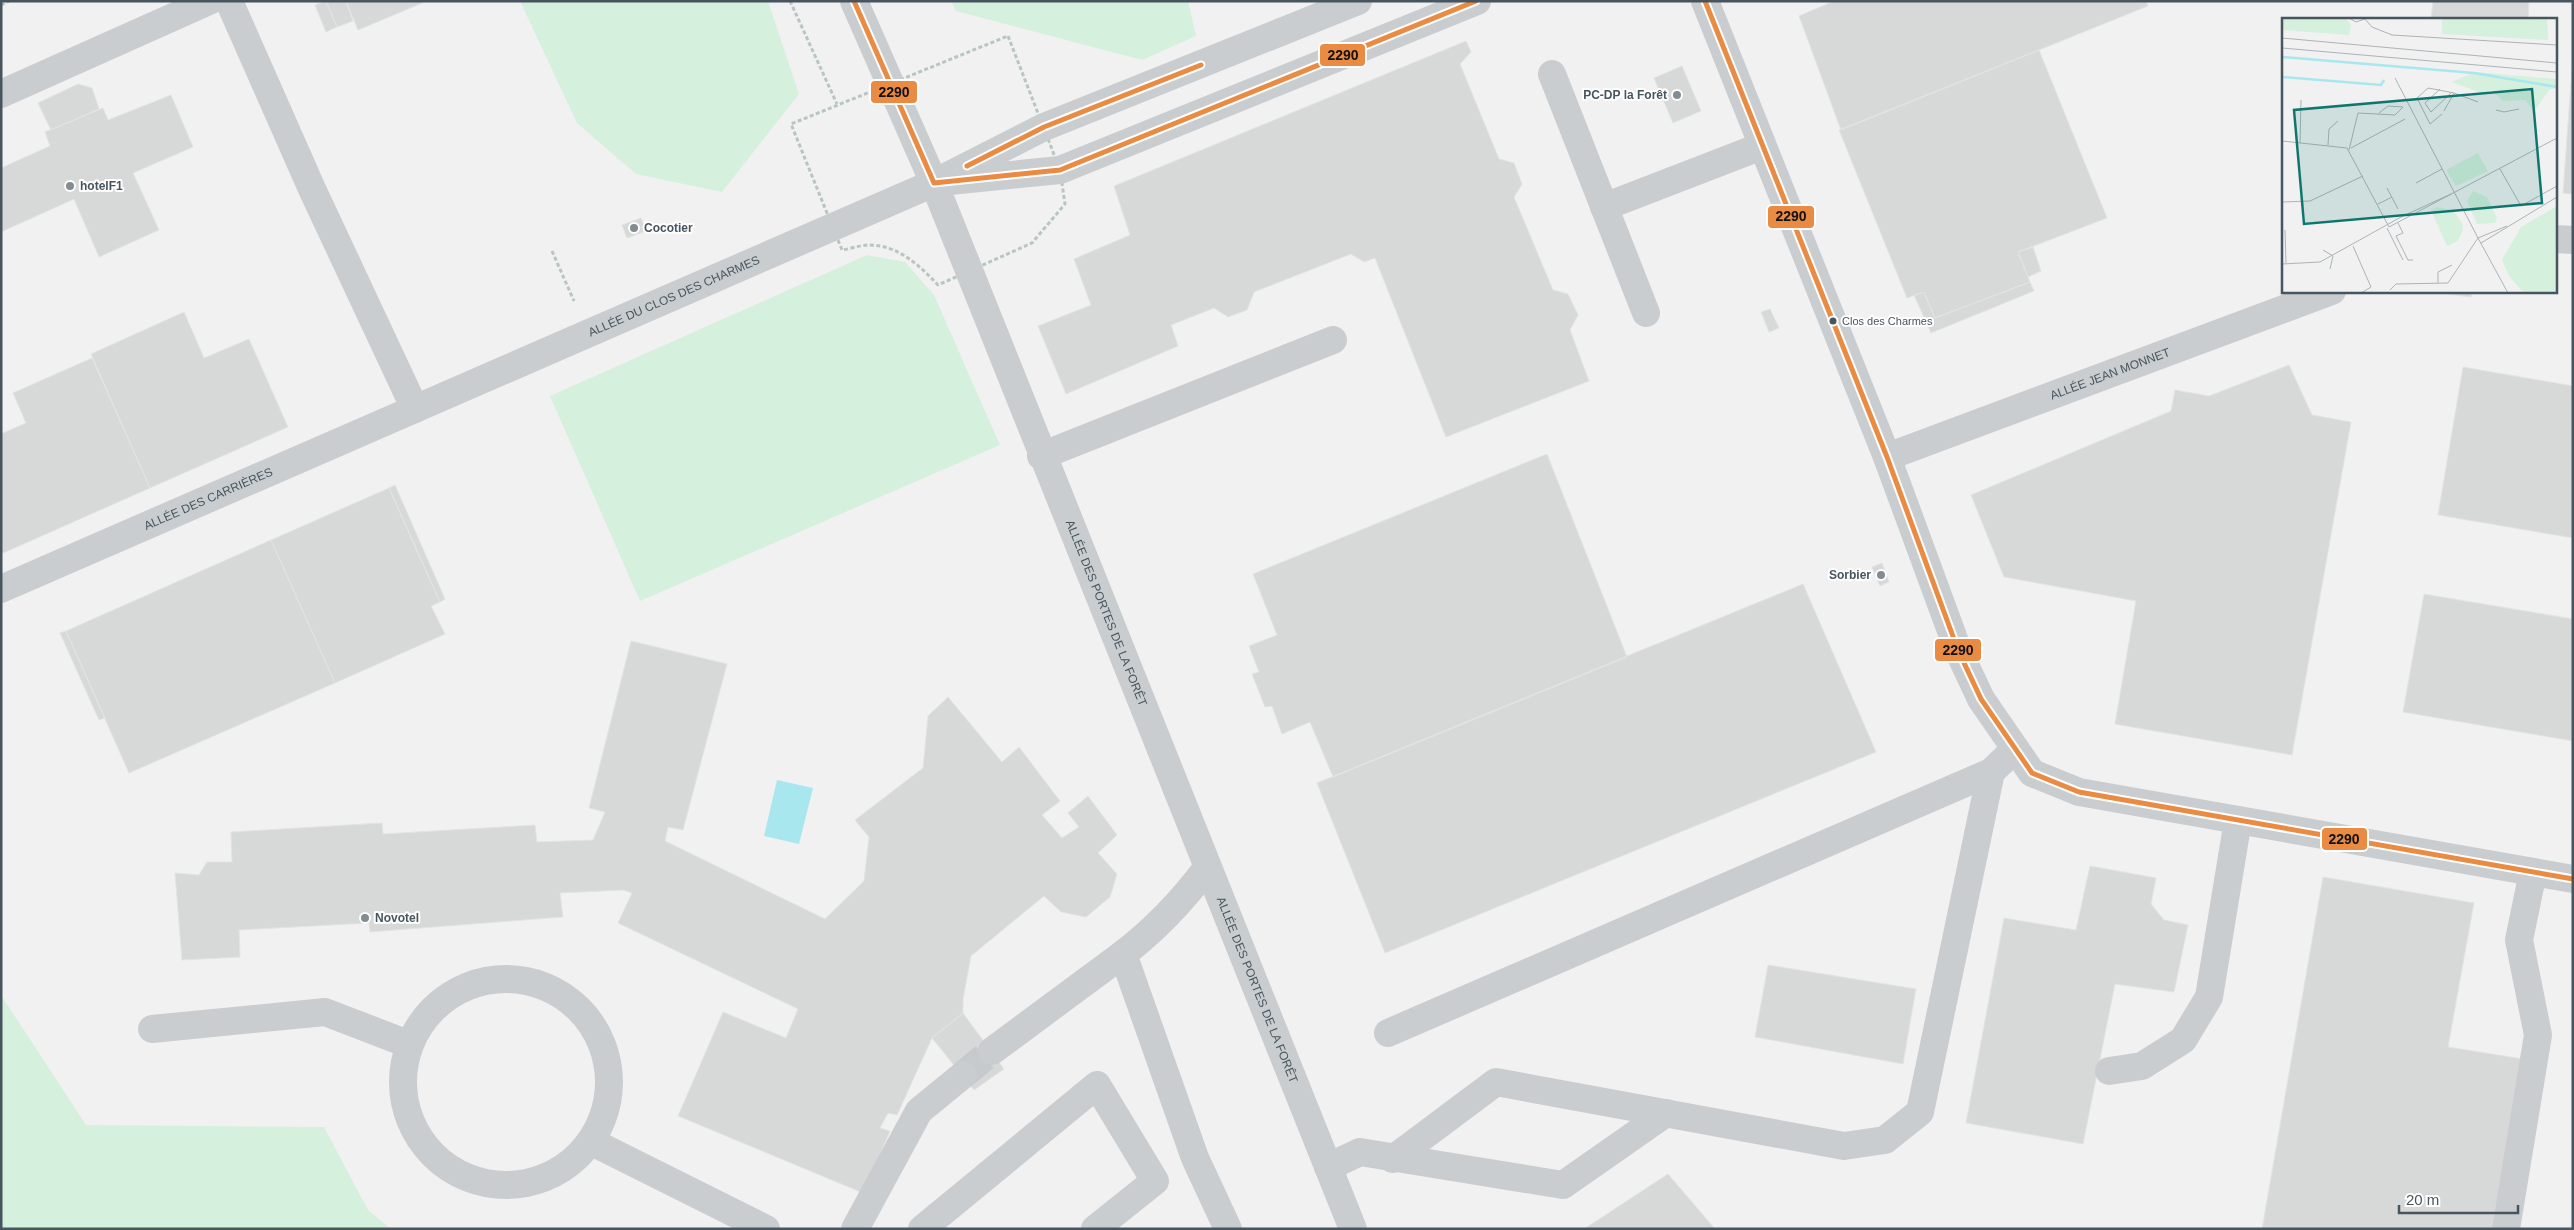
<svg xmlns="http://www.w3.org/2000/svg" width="2574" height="1230" viewBox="0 0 2574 1230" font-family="Helvetica,sans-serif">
  <rect width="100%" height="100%" fill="#f1f1f1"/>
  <path fill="#d5f0dd" d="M520,1H768L799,94L722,192L636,174L577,123Z
    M951,1H1188L1196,36L1142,60L956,11Z
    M867,255L905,262L934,295L1000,445L640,601L550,396Z
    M1,995L86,1125L324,1127L368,1210L391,1229H1Z"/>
  <path fill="#a9e7ef" d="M777,780L813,788L799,844L764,836Z"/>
  <path fill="#d7d9d9" stroke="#e2e3e4" d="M326,1H346L353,21L337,27Z
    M326,1L337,27L326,32L315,5Z
    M346,1H427L358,30Z
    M1834,1H2146L2148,6L1841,130L1799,16Z
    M2433,1H2529L2528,19H2431Z
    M1466,41L1471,52L1460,64L1499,159L1514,163L1522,184L1514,197L1553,290L1568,294L1578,315L1570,330L1589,381L1446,437L1375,258L1364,262L1351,254L1254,292L1247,310L1228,317L1214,308L1171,325L1178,346L1066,394L1038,326L1091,305L1074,259L1130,235L1114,186Z
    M2039,50L2107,218L2018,252L2030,282L1935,318L1924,292L1907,298L1839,130Z
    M2573,55V194L2563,193Z
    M1682,66L1701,111L1673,123L1654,78Z
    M78,84L92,88L99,109L51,130L38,103Z
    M171,95L193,147L133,173L159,230L99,257L74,199L1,232V168L50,146L45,132L103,108L108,120Z
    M641,218L646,231L627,238L622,225Z
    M2033,247L2041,271L2028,277L2018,252Z
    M2030,282L2034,291L1931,333L1914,295L1924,292L1935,318Z
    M2448,291H2472L2471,297L2448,294Z
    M1770,309L1779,328L1769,332L1761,312Z
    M184,312L204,358L249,339L288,427L150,488L91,354Z
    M92,358L150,488L1,554V434L26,423L13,393Z
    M2289,365L2312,415L2351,422L2292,755L2115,724L2136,601L2004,577L1971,495L2171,411L2175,390L2209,396Z
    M2463,367L2573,386V538L2438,515Z
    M1547,454L1627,657L1333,777L1310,722L1282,734L1272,706L1265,707L1252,674L1259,672L1249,646L1277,635L1253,574Z
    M395,485L445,599L440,602L389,488Z
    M389,488L440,602L431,606L445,634L335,683L271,540Z
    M271,540L335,683L129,773L66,631Z
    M1882,563L1889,582L1880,586L1872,567Z
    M1803,584L1876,752L1385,953L1317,783Z
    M2424,594L2573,619V741L2403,712Z
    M66,631L105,718L99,720L60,633Z
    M631,641L727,664L683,830L668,827L665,841L825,919L864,881L869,837L855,820L923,768L928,716L948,697L1002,762L1019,747L1060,801L1042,815L1062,838L1079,827L1068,813L1088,796L1117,835L1098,853L1117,874L1110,897L1086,917L1061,912L1044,896L971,956L963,999V1013L932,1038L897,1115L888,1113L880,1128L890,1131L863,1193L678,1116L723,1012L786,1038L798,1009L618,923L632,893L623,890L560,893L563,917L370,932L369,923L239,930L240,957L182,960L175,873L199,875L207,862H232L231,832L382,823L383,834L535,825L537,842L593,840L605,812L589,808Z
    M2090,866L2156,878L2151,904L2164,920L2188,925L2174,992L2115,984L2083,1144L1966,1123L2004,918L2076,930Z
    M2323,877L2474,903L2448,1047L2523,1059L2492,1229H2262Z
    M1768,965L1916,989L1903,1064L1755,1037Z
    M963,1013L1004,1069L974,1090L932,1038Z
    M1668,1174L1715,1229H1584Z"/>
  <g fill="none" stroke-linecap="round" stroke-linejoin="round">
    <path stroke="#c6cacc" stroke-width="28" stroke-dasharray="28 14" stroke-linecap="butt" d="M963,1075L992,1051"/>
    <path stroke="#b8c5c0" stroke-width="3" stroke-dasharray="4 2.5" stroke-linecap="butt" d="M790,1L837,104
      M1,5L9,1
      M1008,36L1060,170L1065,204L1032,243L938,285C919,265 898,245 869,245C860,245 850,249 842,250L791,124Z
      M552,251L574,301"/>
    <g stroke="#cacdcf" stroke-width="28">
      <path d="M229,1L312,189L415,409"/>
      <path id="s1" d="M854,1L934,183L1353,1229"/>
      <path d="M1705,1L1887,457L1958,650L1981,699L2032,773L2079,792L2573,879"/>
      <path d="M1552,74L1646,313"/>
      <path d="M1,94L209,1"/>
      <path d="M950,181L1060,170L1477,1"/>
      <path d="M1604,207L1762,146"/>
      <path d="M2555,239L2573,240"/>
      <path d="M1041,456L1333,340"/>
      <path id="s2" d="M1887,457L2332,291"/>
      <path id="s3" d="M1,589L934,183L1044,127L1358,1"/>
      <path d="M1123,954C1156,929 1183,900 1207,868"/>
      <circle cx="506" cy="1082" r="103"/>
      <path d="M152,1029L325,1012L408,1044"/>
      <path d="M1388,1033L1991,772"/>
      <path d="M992,1051L1123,954L1195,1158L1228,1229"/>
      <path d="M2109,1071L2142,1066L2183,1040L2209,997L2238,820"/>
      <path d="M592,1142L766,1229"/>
      <path d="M1393,1159L1496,1082L1844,1146L1885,1140L1920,1112L1991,772L2015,749"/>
      <path d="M1328,1167L1360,1152L1563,1185L1666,1113"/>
      <path d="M855,1229L919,1111L963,1075"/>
      <path d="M922,1229L1097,1085L1155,1181L1095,1229"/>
      <path d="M2506,1229L2538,1035L2519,940L2533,872"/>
    </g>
    <g stroke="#fff" stroke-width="9">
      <path id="bus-1" d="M854,1L934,183
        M1705,1L1887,457L1958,650L1981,699L2032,773L2079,792L2573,879
        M967,166L1044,127L1201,65
        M934,183L1060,170L1476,1"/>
    </g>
    <use href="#bus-1" stroke="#e98b43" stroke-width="5"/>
  </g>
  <g fill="#828c91" stroke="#fff" stroke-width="2">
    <circle cx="1677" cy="95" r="5"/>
    <circle cx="70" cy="186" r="5"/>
    <circle cx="634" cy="228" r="5"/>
    <circle cx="1881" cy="575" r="5"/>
    <circle cx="365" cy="918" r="5"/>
  </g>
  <circle fill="#47555e" stroke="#fff" stroke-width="2" cx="1833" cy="321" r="4.5"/>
  <g text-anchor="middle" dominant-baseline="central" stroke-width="4" stroke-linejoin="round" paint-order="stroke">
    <g font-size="11" fill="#47555e" stroke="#fff" text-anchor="start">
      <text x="1842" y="321">Clos des Charmes</text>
    </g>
    <g font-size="12" font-weight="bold" fill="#47555e" stroke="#fff" text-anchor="start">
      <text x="1667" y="95" text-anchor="end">PC-DP la Forêt</text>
      <text x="80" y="186">hotelF1</text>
      <text x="644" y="228">Cocotier</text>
      <text x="1871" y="575" text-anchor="end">Sorbier</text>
      <text x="375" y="918">Novotel</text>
    </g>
    <g font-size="12" fill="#47555e" stroke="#fff">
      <text stroke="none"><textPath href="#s3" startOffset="734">ALLÉE DU CLOS DES CHARMES</textPath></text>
      <text stroke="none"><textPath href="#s2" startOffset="238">ALLÉE JEAN MONNET</textPath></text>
      <text stroke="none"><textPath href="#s3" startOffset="226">ALLÉE DES CARRIÈRES</textPath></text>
      <text stroke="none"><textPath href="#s1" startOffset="662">ALLÉE DES PORTES DE LA FORÊT</textPath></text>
      <text stroke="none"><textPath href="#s1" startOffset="1068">ALLÉE DES PORTES DE LA FORÊT</textPath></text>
    </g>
  </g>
  <g transform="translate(2282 18)">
    <rect width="275" height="275" fill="#f1f1f1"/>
    <path d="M0,0H64L69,7L67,17L0,12ZM160,0H265L266,22L160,16ZM193,54L275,61V71H268L252,93L243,82L221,83L210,72L199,75L170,64ZM196,135L206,153L174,168L164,152ZM191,173L205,179L215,200L213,205L195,206L185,183ZM275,188V275H242L227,258L220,242L239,209ZM154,189L171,192L180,205L181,212L176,223L165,228L149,192Z" fill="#d5f0dd"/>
    <path fill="none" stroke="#a9e7ef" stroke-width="2.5" d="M0,39L192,55L275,69M0,59L99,67L102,62"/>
    <path fill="none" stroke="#adb3b6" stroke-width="1" d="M67,0L74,4L83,1M82,0L90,9L110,17L275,27M0,20L275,45M0,30L275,54M158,71L143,85L149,94L170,74M172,75L196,84M214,92L222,94L237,91M97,95L106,88L121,89M160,96L148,106L135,80L146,70L172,75L162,93M0,123L65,130L107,209M18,125L19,82M46,127L47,111L56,103M69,130L123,101M67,132L76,95L113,97L121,89M218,151L239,188L275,168M134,165L160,151M105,170L116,191M0,184L28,183L81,158M96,186L110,179M116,205L121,215L114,218L126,242H131M225,208L196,220L226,275M107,209L275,120M105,210L121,242M3,212L4,245M199,225L275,179M71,228L89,269L79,275M41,232L51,238L48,251M0,246L38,244L119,199L169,176M156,265V254L170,247M108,272L114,266L166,265L196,220L113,60"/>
    <path fill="#0f766e" fill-opacity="0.15" stroke="#0f766e" stroke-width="2.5" d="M250,71L260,185L22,206L12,92Z"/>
    <rect width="275" height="275" fill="none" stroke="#47555e" stroke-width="2.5"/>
  </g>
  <g stroke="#fff" stroke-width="2">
    <rect x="1319" y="43" width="47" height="24" rx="5" fill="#e98b43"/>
    <rect x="870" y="80" width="48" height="24" rx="5" fill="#e98b43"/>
    <rect x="1767" y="205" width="48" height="24" rx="5" fill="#e98b43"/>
    <rect x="1934" y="638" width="48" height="24" rx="5" fill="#e98b43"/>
    <rect x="2321" y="827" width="47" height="24" rx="5" fill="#e98b43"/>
  </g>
  <g font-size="14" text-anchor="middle" font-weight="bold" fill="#111">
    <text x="1343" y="60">2290</text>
    <text x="894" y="97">2290</text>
    <text x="1791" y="221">2290</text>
    <text x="1958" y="655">2290</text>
    <text x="2344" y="844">2290</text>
  </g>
  <rect width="2574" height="1230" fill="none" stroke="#47555e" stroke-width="5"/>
  <path d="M2399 1205v8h119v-8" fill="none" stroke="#47555e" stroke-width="2.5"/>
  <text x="2406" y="1205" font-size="15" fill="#47555e" stroke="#ffffff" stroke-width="4" paint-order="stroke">20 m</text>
</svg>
